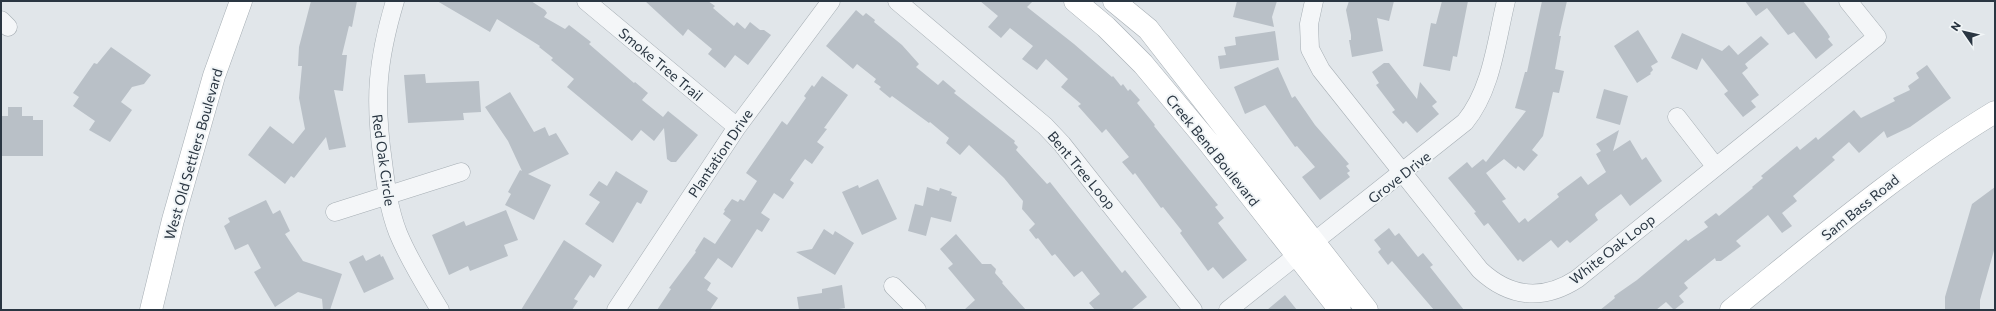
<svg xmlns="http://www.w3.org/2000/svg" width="1996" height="311" viewBox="0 0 1996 311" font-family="Commissioner,sans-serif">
  <rect width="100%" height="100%" fill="#e1e6ea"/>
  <path fill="#b9c0c7" d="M311,1H357L352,27L349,26L342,55H347L343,91L334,90L346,147L329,150L326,137L294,178L291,176L285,184L248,155L270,126L293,144L305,129L299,98L302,66H298L299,47Z
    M437,1H531L545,10L547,13L544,17L565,29L569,25L591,42L589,44L634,83L635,82L648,93L642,100L663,117L668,111L698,135L676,162H671L667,159L664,128L654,141L641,130L632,141L567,87L574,79L551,60L553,58L539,47L540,46L497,19L490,32Z
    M645,1H708L715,6L713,8L734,26L737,22L745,29L750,22L760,30H764L771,35L748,65L735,55L725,68L708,54L712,49L688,29L683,36Z
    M980,1H1033L1027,7L1074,44L1112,77L1113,76L1121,86L1123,84L1128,91L1130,89L1140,100L1137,103L1155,125L1154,126L1218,205L1215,207L1224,218L1218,223L1247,260L1223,279L1213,267L1208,271L1180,233L1182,231L1163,207L1161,208L1135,173L1133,175L1122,162L1129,157L1106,129L1102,133L1078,106L1081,104L1061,87L1068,79L1046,59L1037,70L1022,59L1033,46L1010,28L1001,38L988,27L998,16Z
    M1237,1H1277L1272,17L1274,27L1233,17Z
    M1349,1H1394L1389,21L1377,18L1383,51L1352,57L1349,40H1351V35L1346,10Z
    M1442,1H1468L1457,57L1453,56L1450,71L1423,66L1431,23L1436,24Z
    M1542,1H1567L1559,36H1561L1555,69L1564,71L1559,93L1553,92L1543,136L1532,150L1538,155L1524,171L1518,166L1516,169L1504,159L1486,173L1506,199L1502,201L1519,223L1525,218L1528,222L1559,197L1557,194L1581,176L1588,185L1606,172L1596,154L1601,151L1596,144L1619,130L1613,151L1630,140L1642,160L1646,157L1662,181L1630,206L1621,194L1596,213L1595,215L1598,220L1570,243L1567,240L1558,248L1551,240L1523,262L1520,259L1518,261L1488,223L1484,226L1474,213L1476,212L1448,178L1467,162L1472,168L1483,159L1486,162L1526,111L1515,108L1525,72H1527Z
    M1745,1H1803L1827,32L1830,37L1828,39L1833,45L1816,59L1794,32L1788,35L1767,8L1756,16Z
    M856,10L863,16L866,13L875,20L874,22L902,45L919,64L916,67L938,85L943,80L956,91L954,93L1015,141L1014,143L1018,147L1016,150L1047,184L1050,182L1122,273L1125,270L1147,297L1131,310H1095L1089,303L1100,294L1082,271L1074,277L1055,254L1052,256L1038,238L1036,239L1029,230L1035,224L1022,209L1023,201L1004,178L969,145L960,155L946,143L949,138L930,122L929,123L892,96L890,98L879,89L881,87L874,82L876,79L857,64L853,69L826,46Z
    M1638,30L1658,62L1651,66L1653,70L1650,73L1651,74L1637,83L1614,46Z
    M1275,31L1279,60L1220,69L1218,56L1226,55L1224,47L1236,45L1235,37Z
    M1682,33L1722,51L1729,45L1738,55L1761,36L1769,44L1745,64L1748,68L1742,73L1759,95L1751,101L1756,107L1743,117L1724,94L1728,91L1702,58L1697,70L1671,58Z
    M111,47L151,75L144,84L132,87L121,102L132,110L110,142L89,130L95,121L73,106L79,97L73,93L94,63L97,64Z
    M1384,63H1389L1417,99L1420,82L1437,102L1432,106L1439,114L1417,133L1406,121L1403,124L1392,112L1395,110L1376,85L1379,83L1372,72Z
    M1927,65L1951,98L1910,127L1887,138L1884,131L1859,153L1849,142L1832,157L1835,160L1793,196L1797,201L1782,213L1792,226L1782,233L1768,215L1736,241L1741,246L1721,261H1716L1715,258L1684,283L1688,288L1679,296L1684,302L1674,310L1666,302L1656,310H1600L1615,298L1614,296L1637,280L1686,239L1688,241L1708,227L1704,222L1716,213L1719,216L1753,188L1752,187L1763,178L1761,176L1797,146L1800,150L1816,137L1818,140L1854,110L1861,118L1895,101L1893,98L1910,90L1908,86L1919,78L1916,73Z
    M1278,67L1292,98L1295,96L1315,125L1349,164L1346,166L1350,171L1347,173L1350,177L1320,200L1302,177L1315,167L1297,146L1295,147L1265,105L1245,114L1234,87Z
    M425,74L426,83L479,81L481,112L463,113L464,120L408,123L404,75Z
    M822,76L848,95L824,128L827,129L817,142L824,147L812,164L805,159L790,180L794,183L783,199L774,193L761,213L770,219L762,232L757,229L732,268L718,258L704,278L711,283L707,290L718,298L710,310H657L671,289L669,288L696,252L695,251L704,237L715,244L731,220L723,214L725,211L724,210L732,199L738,202L740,199L744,201L757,181L746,173L782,121L787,125L806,98L804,96L812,85L814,87Z
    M1604,89L1628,96L1620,125L1596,118Z
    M510,92L534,132L545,127L549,136L556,133L569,154L528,174L551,185L534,220L505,205L511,194L508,192L520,170L522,171L508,141L485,107Z
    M8,107H22V116H33V120H43V156H1V116H8Z
    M616,171L648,191L641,204L637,202L613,243L585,224L600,202L589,195L599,181L607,186Z
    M878,179L897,219L862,235L842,192L858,185L859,188Z
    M927,187L939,191L940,188L952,192L951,195L957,197L951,222L931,217L926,236L908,231L915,204L923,206Z
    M1995,187V247L1980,300V310H1945V297L1972,204Z
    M266,200L273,214L280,210L290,231L285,234L303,261L342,274L330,310H323L322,299L298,292L275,307L254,272L261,268L248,244L235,250L224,226L230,222L228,218Z
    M506,210L518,240L504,245L508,256L470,271L468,266L449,275L432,235L464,221L466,226Z
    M1389,228L1395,236L1399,233L1418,257L1423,253L1433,265L1430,267L1464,310H1434L1392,261L1388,265L1378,252L1381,249L1374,240Z
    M824,229L833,235L835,231L854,243L835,275L796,252L812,249Z
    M956,234L982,264H991L996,269L995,273L1003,282L1002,283L1026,310H964L975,300L948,268L953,264L940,249Z
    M564,240L602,265L594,278L590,275L574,299L578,301L572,310H521Z
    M380,254L381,257L383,256L394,279L364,293L349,262L363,255L366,261Z
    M842,285L845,308L832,310H799L797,297L822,293V289Z
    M1285,295L1297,310H1267Z"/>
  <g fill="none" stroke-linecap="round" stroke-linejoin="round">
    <g stroke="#a6aeb4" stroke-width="19">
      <path id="street" d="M395,1C377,61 374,100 383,162C386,187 389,210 398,233C409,260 425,285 440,310
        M586,1L737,127
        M897,1L1045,126L1062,144L1193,310
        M1314,1L1309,24L1310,49L1321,70L1480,270C1510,298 1543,301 1577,279L1877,37L1848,1
        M1,20L8,27
        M1677,117L1715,166
        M335,212L461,172
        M893,286L917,310
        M616,310L737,127L831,1
        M1228,310L1465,122C1492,89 1496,42 1506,1"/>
    </g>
    <g stroke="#a6aeb4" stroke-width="23">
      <path id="secondary" d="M1075,1L1106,27L1143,64L1209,143L1340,310
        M1114,1L1148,29L1367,310
        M151,310L173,220L214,76L241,1
        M1731,310C1817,241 1901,169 1995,112"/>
    </g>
    <use href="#street" stroke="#f4f6f8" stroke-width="18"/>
    <use href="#secondary" stroke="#fff" stroke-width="22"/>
  </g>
  <g text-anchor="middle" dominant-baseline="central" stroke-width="4" stroke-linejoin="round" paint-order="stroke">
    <g font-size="14" fill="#2a3642" stroke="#f1f5f7">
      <text transform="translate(661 64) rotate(40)">Smoke Tree Trail</text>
      <text transform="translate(1213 150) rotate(51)">Creek Bend Boulevard</text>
      <text transform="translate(720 153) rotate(-56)">Plantation Drive</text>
      <text transform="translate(193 154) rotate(-74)">West Old Settlers Boulevard</text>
      <text transform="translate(384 160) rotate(82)">Red Oak Circle</text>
      <text transform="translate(1082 170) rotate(50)">Bent Tree Loop</text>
      <text transform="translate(1399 177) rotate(-38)">Grove Drive</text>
      <text transform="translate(1860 207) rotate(-39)">Sam Bass Road</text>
      <text transform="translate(1612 249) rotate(-38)">White Oak Loop</text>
    </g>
  </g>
  <rect width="1996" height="311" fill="none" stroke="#2a3642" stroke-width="4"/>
  <g transform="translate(1964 32) rotate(304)" stroke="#f1f5f7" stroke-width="3" paint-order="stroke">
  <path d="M0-3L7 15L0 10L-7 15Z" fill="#2a3642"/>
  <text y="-6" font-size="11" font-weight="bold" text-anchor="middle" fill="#2a3642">N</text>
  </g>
</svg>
